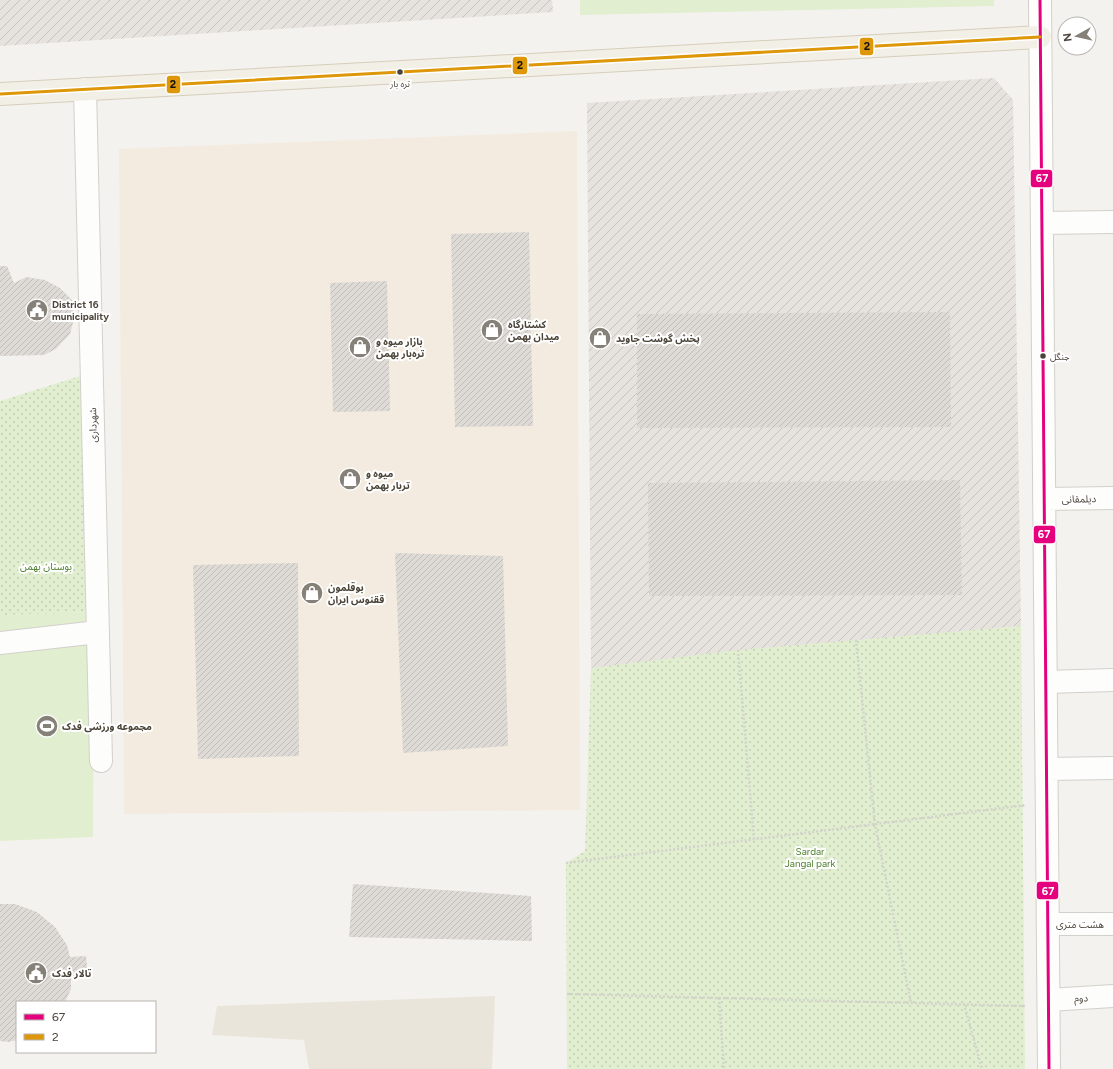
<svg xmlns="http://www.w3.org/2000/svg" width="1113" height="1069" viewBox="0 0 1113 1069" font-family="Figtree,'Noto Sans Arabic',sans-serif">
  <defs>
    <pattern id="industrial-furrows" width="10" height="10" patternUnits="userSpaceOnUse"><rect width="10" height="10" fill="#e6e2de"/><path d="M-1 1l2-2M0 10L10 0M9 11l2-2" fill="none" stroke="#c7c3bf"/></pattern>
    <pattern id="park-dots" width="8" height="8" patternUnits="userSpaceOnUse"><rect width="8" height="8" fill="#e1eecf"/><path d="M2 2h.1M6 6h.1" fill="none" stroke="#c3cdb2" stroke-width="1.8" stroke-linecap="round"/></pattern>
    <pattern id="building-hatch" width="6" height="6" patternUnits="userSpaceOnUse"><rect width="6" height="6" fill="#dedbd6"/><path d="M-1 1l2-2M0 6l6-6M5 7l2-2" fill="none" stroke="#c0bdb8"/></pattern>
  </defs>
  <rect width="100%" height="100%" fill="#f4f2ee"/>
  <path fill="#f3ebdf" d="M577,131L580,810L124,814L119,149Z"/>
  <path fill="url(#industrial-furrows)" d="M0,0H552L553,12L0,46Z
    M994,78L1013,100L1021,626L591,668L587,103Z"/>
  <path fill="#eae5da" d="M495,996L492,1069H309L304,1040L212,1035L217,1006Z"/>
  <path fill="#e1eecf" d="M580,0H994V6L580,15Z
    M94,612L93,837L0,841V615Z"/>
  <path fill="url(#park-dots)" d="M90,373L94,612L0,615V401Z
    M1021,626L1025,1069H567L566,863L585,851L591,668L738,650Z"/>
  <path fill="url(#building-hatch)" d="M529,232L533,426L455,427L451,234Z
    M0,266H7L14,283L26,277L45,280L60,288L72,300L74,319L70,334L56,349L44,355L0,356Z
    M387,281L390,411L333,412L330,283Z
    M950,312L951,427L637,428V314Z
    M960,480L962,595L649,596L648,483Z
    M395,553L503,556L508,746L403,753Z
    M298,563L299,756L198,759L193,565Z
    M353,884L531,896L532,941L349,937Z
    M0,904H15L37,912L55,927L67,945L70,957L86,956L88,977L71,978V989L65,1002H17V1040L8,1042L0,1041Z"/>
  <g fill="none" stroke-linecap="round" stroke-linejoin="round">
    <g stroke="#d2d0cb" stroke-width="24">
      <path id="minor" d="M1040,0L1049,1069
        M85,89L101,761
        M1042,223L1113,222
        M1044,499L1113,498
        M0,643L98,632
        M1046,682L1113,680
        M1047,769L1113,768
        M1048,924H1113
        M1049,1000L1113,996"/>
    </g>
    <g stroke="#d6cebb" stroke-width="24">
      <path id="major" d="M0,94L1040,37"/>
    </g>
    <path stroke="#d3d2cc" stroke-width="2.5" stroke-dasharray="2 2" stroke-linecap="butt" d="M856,640L875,825L911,1003
      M738,650L754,840
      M566,863L1026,805
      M567,994L1025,1006
      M719,998L724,1069
      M964,1004L982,1069"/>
    <use href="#minor" stroke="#fdfdfc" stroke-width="22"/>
    <use href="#major" stroke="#f2efe6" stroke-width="22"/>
    <g stroke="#fff" stroke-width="6">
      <path id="bus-1" d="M1040,0L1049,1069"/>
    </g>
    <g stroke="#fff" stroke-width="6">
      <path id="bus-2" d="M0,94L1040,37"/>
    </g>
    <use href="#bus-1" stroke="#e5007d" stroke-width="3"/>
    <use href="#bus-2" stroke="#dd9709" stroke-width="3"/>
  </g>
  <defs>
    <g id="civic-disc" transform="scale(1.15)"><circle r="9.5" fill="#868178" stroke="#fff"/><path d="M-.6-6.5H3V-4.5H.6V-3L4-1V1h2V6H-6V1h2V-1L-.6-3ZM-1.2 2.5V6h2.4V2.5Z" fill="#fff"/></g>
    <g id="shop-disc" transform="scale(1.15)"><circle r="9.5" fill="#868178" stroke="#fff"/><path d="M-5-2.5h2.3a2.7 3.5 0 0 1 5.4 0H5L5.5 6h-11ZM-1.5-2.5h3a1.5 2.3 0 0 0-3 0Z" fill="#fff"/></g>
    <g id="stadium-disc" transform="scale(1.15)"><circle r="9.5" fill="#868178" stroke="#fff"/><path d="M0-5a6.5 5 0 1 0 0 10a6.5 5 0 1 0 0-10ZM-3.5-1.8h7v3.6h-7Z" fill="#fff"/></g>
  </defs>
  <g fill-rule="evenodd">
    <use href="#civic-disc" x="37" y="310"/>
    <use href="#shop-disc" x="492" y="330"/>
    <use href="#shop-disc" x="600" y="338"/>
    <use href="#shop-disc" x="360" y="347"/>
    <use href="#shop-disc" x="350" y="479"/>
    <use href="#shop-disc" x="312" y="593"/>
    <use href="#stadium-disc" x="47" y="726"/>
    <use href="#civic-disc" x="36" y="973"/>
  </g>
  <g fill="#4b4439" stroke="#fff" stroke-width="1.5">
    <circle cx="400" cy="72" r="3.5"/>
    <circle cx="1043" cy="356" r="3.5"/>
  </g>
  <g text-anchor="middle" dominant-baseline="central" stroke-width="4" stroke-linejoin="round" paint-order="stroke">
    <g font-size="9" fill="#4b4439" stroke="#fff">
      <text x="400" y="83">تره بار</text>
      <text x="1050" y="356" text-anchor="start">جنگل</text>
    </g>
    <g font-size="10" font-weight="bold" fill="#4b4439" stroke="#fff" text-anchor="start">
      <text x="52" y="304">District 16<tspan x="52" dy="12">municipality</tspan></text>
      <text x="508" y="324">کشتارگاه<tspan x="508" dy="12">میدان بهمن</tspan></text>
      <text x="616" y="338">پخش گوشت جاوید</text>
      <text x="376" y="341">بازار میوه و<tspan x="376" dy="12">تره‌بار بهمن</tspan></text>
      <text x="366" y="473">میوه و<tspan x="366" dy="12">تربار بهمن</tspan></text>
      <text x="328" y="587">بوقلمون<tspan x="328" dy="12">ققنوس ایران</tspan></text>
      <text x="62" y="726">مجموعه ورزشی فدک</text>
      <text x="52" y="973">تالار فدک</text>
    </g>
    <g font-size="10" fill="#4b4439" stroke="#fff">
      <text transform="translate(93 425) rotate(-91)">شهرداری</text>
      <text transform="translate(1079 499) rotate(-1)">دیلمقانی</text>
      <text x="1080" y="924">هشت متری</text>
      <text transform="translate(1081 998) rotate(-3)">دوم</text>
    </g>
    <g font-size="10" fill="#4a7f2a" stroke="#fff">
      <text x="46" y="566">بوستان بهمن</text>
      <text x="810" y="851">Sardar<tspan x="810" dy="12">Jangal park</tspan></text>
    </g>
  </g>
  <g stroke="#fff" stroke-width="1.5">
    <rect x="859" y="37" width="15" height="19" rx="4" fill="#dd9709"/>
    <rect x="512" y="56" width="16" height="19" rx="4" fill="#dd9709"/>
    <rect x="166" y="75" width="15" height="19" rx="4" fill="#dd9709"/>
    <rect x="1030" y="169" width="23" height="19" rx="4" fill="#e5007d"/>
    <rect x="1033" y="525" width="23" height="19" rx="4" fill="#e5007d"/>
    <rect x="1036" y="881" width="23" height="19" rx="4" fill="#e5007d"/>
  </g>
  <g font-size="11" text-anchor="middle" font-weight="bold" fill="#fff">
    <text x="1042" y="182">67</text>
    <text x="1044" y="538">67</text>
    <text x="1048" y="895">67</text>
  </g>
  <g font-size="11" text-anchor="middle" font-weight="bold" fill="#111">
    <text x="867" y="50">2</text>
    <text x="520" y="69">2</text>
    <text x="173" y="88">2</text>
  </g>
  <rect x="16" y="1001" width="140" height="52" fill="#ffffff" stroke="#b7b4b0"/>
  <rect x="24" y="1014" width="20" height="6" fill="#e5007d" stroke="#b7b4b0"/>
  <text x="52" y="1021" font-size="12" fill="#4b4439">67</text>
  <rect x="24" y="1034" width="20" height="6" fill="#dd9709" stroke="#b7b4b0"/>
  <text x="52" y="1041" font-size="12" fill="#4b4439">2</text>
  <g transform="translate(1077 36) rotate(262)"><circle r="19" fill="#ffffff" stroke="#b7b4b0"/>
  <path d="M0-3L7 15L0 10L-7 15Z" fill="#868178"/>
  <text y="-6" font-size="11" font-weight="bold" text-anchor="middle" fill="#4b4439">N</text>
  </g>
</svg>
